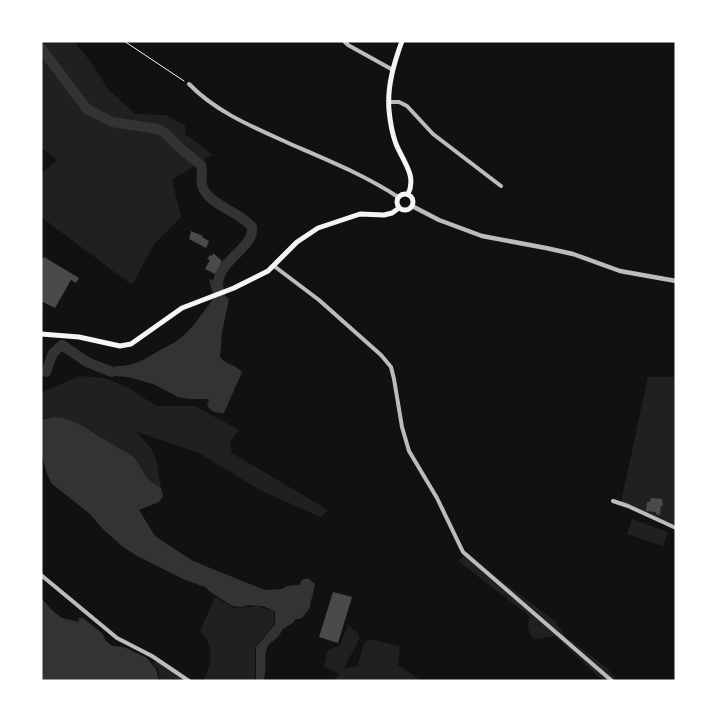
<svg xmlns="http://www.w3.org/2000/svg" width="717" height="722" viewBox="0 0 717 722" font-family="'Titillium Web',sans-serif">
  <rect width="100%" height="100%" fill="#111"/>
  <path fill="#202020" d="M41,41H74L90,61L108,89L135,114L165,115L185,125V134L213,155L208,157L172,180L181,217L155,243L132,285L41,217V173L58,160L41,148Z
    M79,376L104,378L129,388L156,406H195L239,430L230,442L232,453L328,510L320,517L262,491L199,453L135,431L151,448L156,459L161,488L148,479L134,457L88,429L47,418L41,420V393Z
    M648,377H676V525L621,502Z
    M632,519L668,532L663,546L627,534Z
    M468,553L490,572L555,621L565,636L607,668L617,681H603L555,636L535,639L531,636L527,626L530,617L527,614L458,561Z
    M215,597L234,608L258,606L274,612V624L255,647V681H203C212,664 215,645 200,631Z
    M348,625L357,632L360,638L344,668L360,666L358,663L365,642L370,639L400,646L398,665L422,681H333L339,674L324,666L328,650L340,645Z
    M152,662H158L186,681H160L158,669Z"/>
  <path fill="#333" d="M209,279L223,284L225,296L229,299L222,332L220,357C226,365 235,364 242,372L224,413C216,413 209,412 207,404L209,402L208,399H189L178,397L153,384L128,377L116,376L112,372L115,366C131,367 141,361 155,353C161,349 169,346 175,342C192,331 202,313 214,298Z
    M54,417L64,418L79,424L134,457L148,479L161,488L163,496L159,502L139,510L155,536L193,561L265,590L282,589L287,586L299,585L302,580L308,578L315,584C314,593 310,601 310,608L302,618L294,620V622L282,630C279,639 271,640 267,648C263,656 268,669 263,681H256V647L275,624V612L263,606L248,605L241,607L232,606L209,591L205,587L183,579L137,556L123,547L103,529L90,514L52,484L47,474L41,452V420Z
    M41,598L54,612L62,618L79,622L78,618H83L102,633L106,641L112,646L124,647L147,658L156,669L159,681H41Z"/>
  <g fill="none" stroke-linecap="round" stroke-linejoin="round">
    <path stroke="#333" stroke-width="10" d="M41,48L87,109L112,122L158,129L165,133L181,149L201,165C204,173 199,181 203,188C211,206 239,211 252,227C255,247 220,259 218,283C218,287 219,291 219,295
      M46,372L53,353L62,345L87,362L112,372"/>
  </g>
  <path fill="#4a4a4a" d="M191,231L203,236L202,237L209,241L206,248L189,239Z
    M213,253L222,261L215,274L205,269L210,260L207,259L210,255L212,256Z
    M44,257L79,278L76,283L71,280L55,308L41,301V261Z
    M651,498L662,499L663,506H661L660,515L656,514V512L646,511L647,502H650Z
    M333,592L352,597L338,643L319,637Z"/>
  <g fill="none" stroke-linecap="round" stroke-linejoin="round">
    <path stroke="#f5f5f5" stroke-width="1" d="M124,41L184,81"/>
    <path stroke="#bcbcbc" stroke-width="4" d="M344,41L348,45L393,70
      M189,84C218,114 258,129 295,146C330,161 366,176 398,197
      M389,102H399L407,106L433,134L501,186
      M274,266L319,300L381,355L391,367L394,379L402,427L409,451L437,498L463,552L612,681
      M613,501L628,506L676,528
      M41,575L117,638L152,656L189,681"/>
    <path stroke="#bcbcbc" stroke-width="4.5" d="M412,206L439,220L482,236L546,248L573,254L620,271L676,281"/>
    <path stroke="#f5f5f5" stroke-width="5" d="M402,41C394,63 387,86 389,110C390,121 392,133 396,144C403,161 417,176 408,194
      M397 202a8 8 0 1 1 16 0a8 8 0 1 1-16 0Z
      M41,334L79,337L120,346L131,344L182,308L234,288L268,271L297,242L318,228L360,214L384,215L392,213L399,208"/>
  </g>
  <rect width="717" height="722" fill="none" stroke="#ffffff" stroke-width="85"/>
</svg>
